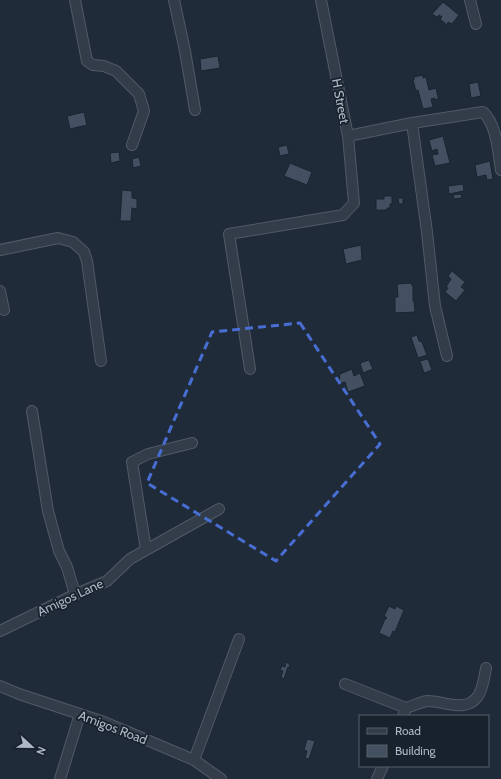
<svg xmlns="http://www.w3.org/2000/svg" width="501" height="779" viewBox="0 0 501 779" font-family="Cabin,sans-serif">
  <rect width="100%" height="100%" fill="#1f2b39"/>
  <path fill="#425061" stroke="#1a2430" d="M443,2L459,15L452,24L448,22L447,25L440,19L442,17L439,15L437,17L432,14Z
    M218,56L220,68L201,71L200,59Z
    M423,75V78L426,77L429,90L436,88L438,97V99L435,100V98L431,99L433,107L423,109L418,90L416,91L413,80H414V77Z
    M478,82L481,96L471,98L469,84Z
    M84,112L87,125L70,129L67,116Z
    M443,136L450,163L435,166L432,155L438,154L437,149L432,151L429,140Z
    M287,145L289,154L280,156L278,147Z
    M119,152L120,161L111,163L110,153Z
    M139,157L141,166L133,168L132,159Z
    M490,161L493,179L487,180L486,175L477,177L475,165Z
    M290,163L312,172L307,185L284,176Z
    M463,184L464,191L449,194L448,186Z
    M122,190L132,191V198L137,199V209L132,208L131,221H120Z
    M460,194L462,196L461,198L454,199L453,195Z
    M384,196H392V204H390V208H387V210H376V199H384Z
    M398,198H403V204H399Z
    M361,245L362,260L346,264L343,249Z
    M452,271L465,282L461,287L465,290L456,301L445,292L448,288L446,287L451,279L448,276Z
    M411,283L413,287V301H414L415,312L395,313V297H398L397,284Z
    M417,335L419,341L422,342L427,355L418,358L411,337Z
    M428,359L432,370L424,373L420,361Z
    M369,360L373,369L363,373L360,363Z
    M352,369L354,376L360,373L365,386L348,392L345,382L341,383L339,381L340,374Z
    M389,606L395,609L396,606L404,610L395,632L393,631L390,638L379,633L385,619H386L387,618L384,616Z
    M286,662L290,665L289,668L288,667L284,679L281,677L283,671L280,670L282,666L285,667Z
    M307,739L315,741L309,759L305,758L307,751L304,750Z"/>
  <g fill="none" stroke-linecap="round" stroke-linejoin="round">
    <g stroke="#505a67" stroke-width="12">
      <path id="minor" d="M75,0L87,61L93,65L104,66L116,71L139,94L144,111L132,145
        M174,0L185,51L195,110
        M470,0L476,24
        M412,123L427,232L435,306L447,356
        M348,136L412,123L483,112C497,125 498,152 501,170
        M0,250L58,238L73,242L84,252L87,261L101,361
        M0,291L4,310
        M250,369L229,234L343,215L354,203L348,136L321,0
        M32,411L48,511L59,551L67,567L75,594
        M146,550L132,462L148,454L192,443
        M0,631L78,593L107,581L130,559L219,509
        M345,684L406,708L403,716
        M0,686L19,694L104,722L128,732L194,760L221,779
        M406,708C413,706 420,702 427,701C437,701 445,704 455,705C480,708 483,687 486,668
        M194,760L239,639
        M60,779L80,714
        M377,779L383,766"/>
    </g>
    <use href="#minor" stroke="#323d49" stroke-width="10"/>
  </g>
  <path fill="none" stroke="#486ed3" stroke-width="3" stroke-dasharray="8 5" stroke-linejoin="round" d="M300,323L380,444L276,561L147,483L212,332Z"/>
  <g text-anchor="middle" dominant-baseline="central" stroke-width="3.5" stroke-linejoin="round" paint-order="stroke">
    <g font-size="13" fill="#adb7c6" stroke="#18222d">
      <text transform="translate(341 101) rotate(79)">H Street</text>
      <text transform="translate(70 597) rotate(-25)">Amigos Lane</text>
      <text transform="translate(113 727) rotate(21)">Amigos Road</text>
    </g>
  </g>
  <rect x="359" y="715" width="130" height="52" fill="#18222d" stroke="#545e6a"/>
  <rect x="367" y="728" width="20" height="6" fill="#323d49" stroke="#545e6a"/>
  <text x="395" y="735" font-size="12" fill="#adb7c6">Road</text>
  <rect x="367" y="745" width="20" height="12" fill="#425061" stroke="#545e6a"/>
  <text x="395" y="755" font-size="12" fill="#adb7c6">Building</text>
  <g transform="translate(32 747) rotate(112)" stroke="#18222d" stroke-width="3" paint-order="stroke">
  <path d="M0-3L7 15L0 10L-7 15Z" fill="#adb7c6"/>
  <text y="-6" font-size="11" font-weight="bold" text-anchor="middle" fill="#adb7c6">N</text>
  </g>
</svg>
